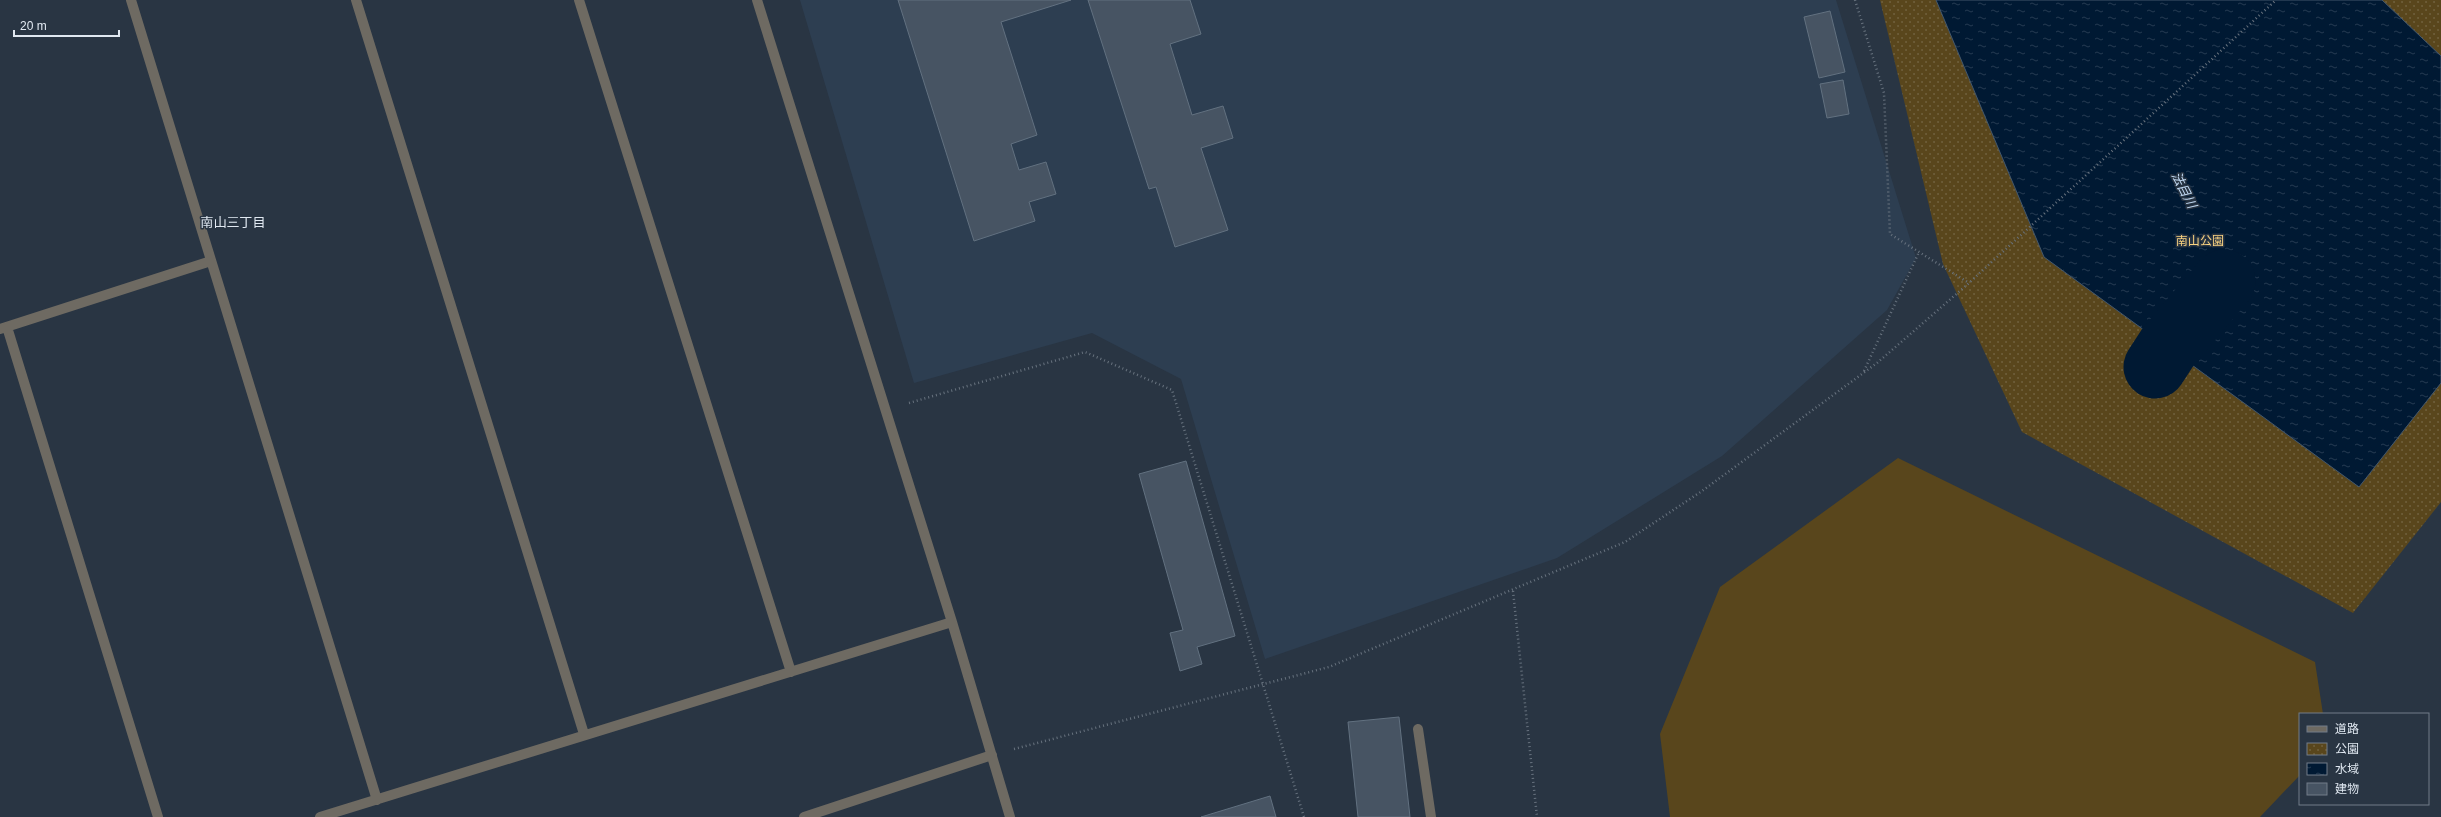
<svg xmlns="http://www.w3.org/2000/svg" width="2441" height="817" viewBox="0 0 2441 817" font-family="Arial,'Noto Sans JP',sans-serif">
  <defs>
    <pattern id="park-dots" width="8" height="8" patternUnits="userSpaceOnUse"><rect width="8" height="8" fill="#59461c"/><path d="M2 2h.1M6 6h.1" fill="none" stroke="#71613d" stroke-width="1.8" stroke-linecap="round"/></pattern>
    <pattern id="water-ripples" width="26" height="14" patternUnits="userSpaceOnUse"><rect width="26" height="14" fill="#001933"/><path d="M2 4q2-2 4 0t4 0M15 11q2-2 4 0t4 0" fill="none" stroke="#253a51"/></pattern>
  </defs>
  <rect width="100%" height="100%" fill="#293543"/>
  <path fill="#2d3e51" d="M800,0H1836L1916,258L1887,310L1722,456L1557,558L1265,659L1181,379L1092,333L914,383Z"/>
  <path fill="#59461c" d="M1898,458L2315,662L2323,714H2300V775L2260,817H1670L1660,734L1720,587Z"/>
  <path fill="url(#park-dots)" d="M1880,0H2441V502L2353,613L2022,432L1943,264Z"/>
  <path fill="url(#water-ripples)" stroke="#43576c" d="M1936,0H2382L2441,56V383L2359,487L2044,257Z"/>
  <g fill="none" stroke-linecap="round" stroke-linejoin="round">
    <path stroke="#001933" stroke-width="63" d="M2155,367L2168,347L2224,281"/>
  </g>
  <path fill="#475463" stroke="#627180" d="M898,0H1071L1001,22L1037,135L1011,144L1019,170L1046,162L1056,194L1029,202L1035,221L974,241Z
    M1088,0H1190L1201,34L1170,44L1192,115L1223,106L1233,138L1201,148L1228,230L1175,247L1156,187L1149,189Z
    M1830,11L1845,72L1819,78L1804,17Z
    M1843,80L1849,114L1827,118L1820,84Z
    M1186,461L1235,636L1197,647L1202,664L1180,671L1170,633L1183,630L1139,474Z
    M1399,717L1410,817H1358L1348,722Z
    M1270,796L1276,817H1201Z"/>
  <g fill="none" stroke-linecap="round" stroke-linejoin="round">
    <path stroke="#68737f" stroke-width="2.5" stroke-dasharray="1 3" stroke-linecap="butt" d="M1855,0L1884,93L1890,234L1969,283
      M1864,371L1919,252
      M909,403L1085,352L1172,390L1304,817
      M1513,591L1537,817
      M1014,749L1329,667L1625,542L1702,491L1877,363L1969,283L2276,0"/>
    <path stroke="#6e6a62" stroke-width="10" d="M131,0L377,800
      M356,0L584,734
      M579,0L791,672
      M757,0L952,622L1010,817
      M7,327L158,817
      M0,329L211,261
      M1418,729L1431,817
      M320,817L952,622
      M804,817L992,755"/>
  </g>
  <g text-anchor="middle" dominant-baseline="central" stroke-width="3" stroke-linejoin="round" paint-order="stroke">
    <g font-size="12" fill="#f8d281" stroke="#293543">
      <text x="2200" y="241">南山公園</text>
    </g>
    <g font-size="13" font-style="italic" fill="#c0d8f2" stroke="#293543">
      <text transform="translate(2184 190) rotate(63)">法目川</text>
    </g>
    <g font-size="13" fill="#e0e8f1" stroke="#293543">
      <text x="233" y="222">南山三丁目</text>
    </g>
  </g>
  <rect x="2299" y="713" width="130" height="92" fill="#293543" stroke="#727d89"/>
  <rect x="2307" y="726" width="20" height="6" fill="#6e6a62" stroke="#727d89"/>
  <text x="2335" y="733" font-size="12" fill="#e0e8f1">道路</text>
  <rect x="2307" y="743" width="20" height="12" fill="url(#park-dots)" stroke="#727d89"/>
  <text x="2335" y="753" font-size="12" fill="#e0e8f1">公園</text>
  <rect x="2307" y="763" width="20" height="12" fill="url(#water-ripples)" stroke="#727d89"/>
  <text x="2335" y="773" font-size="12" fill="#e0e8f1">水域</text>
  <rect x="2307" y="783" width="20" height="12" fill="#475463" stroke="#727d89"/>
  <text x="2335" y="793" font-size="12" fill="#e0e8f1">建物</text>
  <path d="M14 30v6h105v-6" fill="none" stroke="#e0e8f1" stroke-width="2"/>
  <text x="20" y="30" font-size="12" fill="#e0e8f1" stroke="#293543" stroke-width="3" paint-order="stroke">20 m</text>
</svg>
